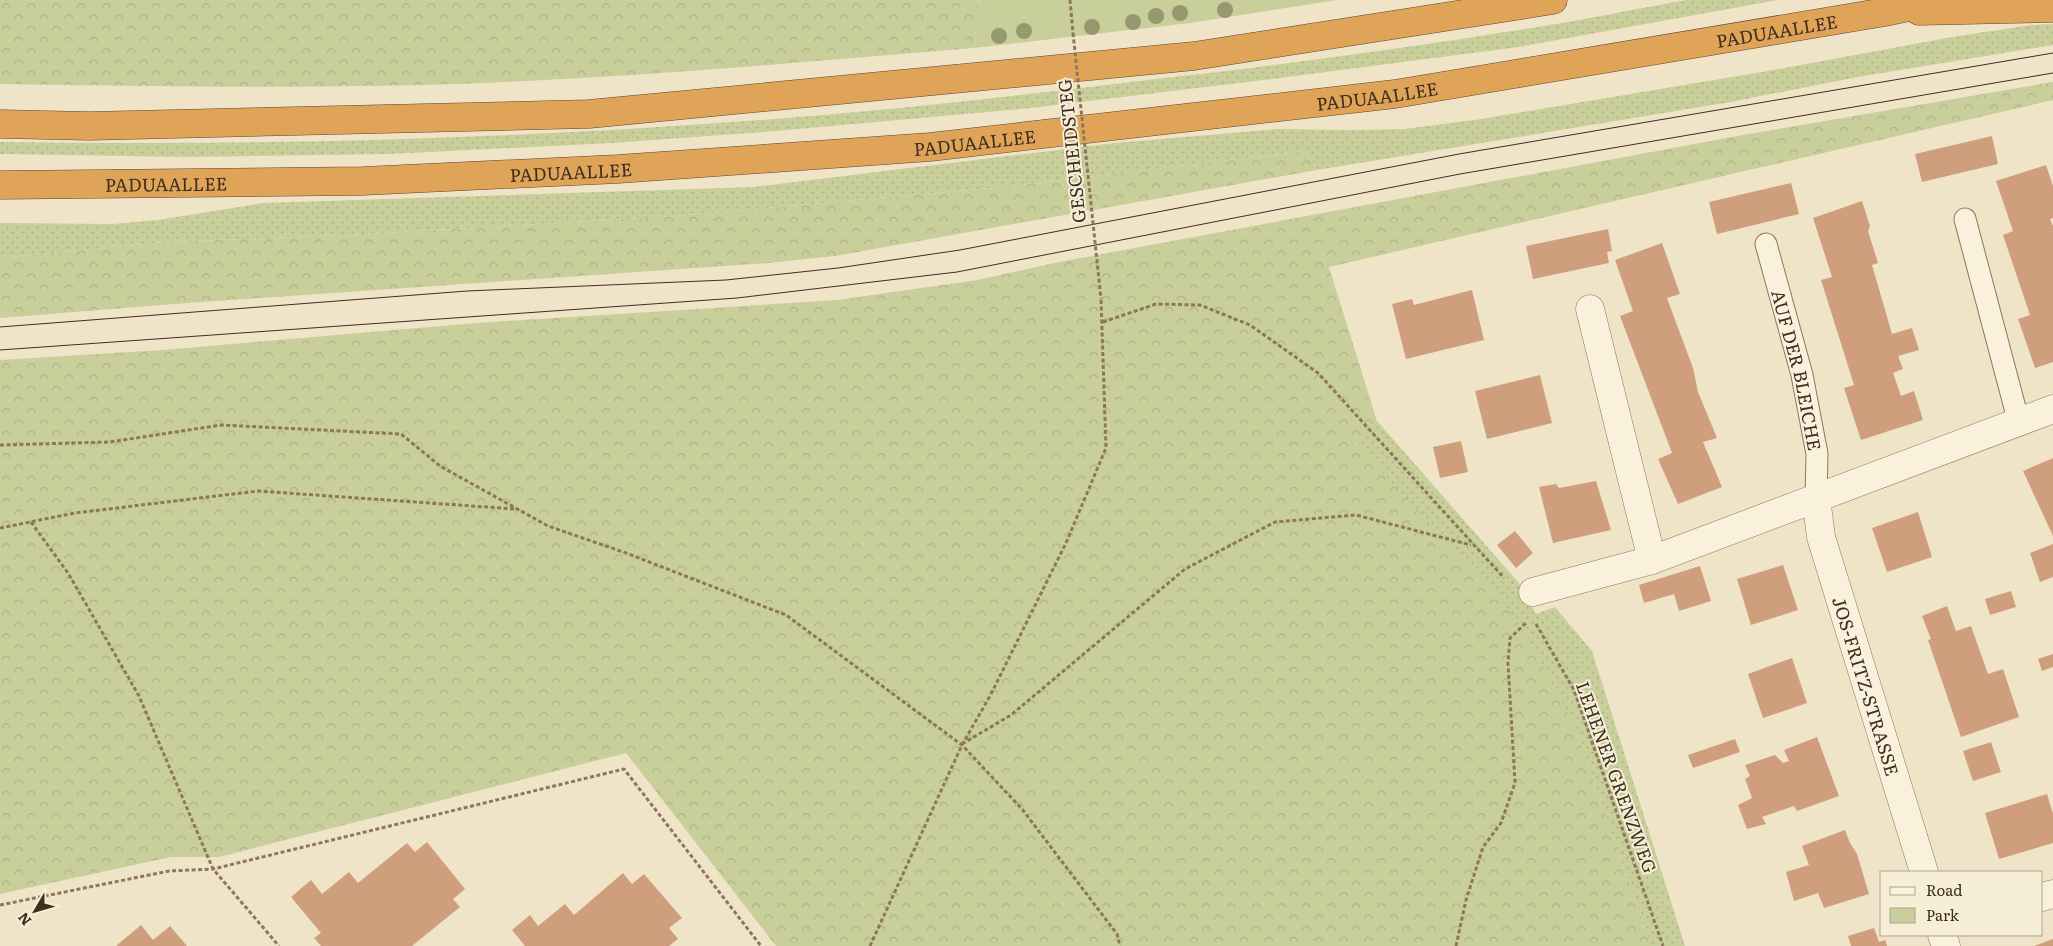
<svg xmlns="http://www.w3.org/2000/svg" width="2053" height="946" viewBox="0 0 2053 946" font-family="Literata,serif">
  <defs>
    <pattern id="grass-dots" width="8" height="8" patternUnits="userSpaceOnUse" patternTransform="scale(1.25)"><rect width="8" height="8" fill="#c9cf9b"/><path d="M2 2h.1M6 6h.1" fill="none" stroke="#aeb285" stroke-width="1.8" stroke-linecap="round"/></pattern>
    <pattern id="forest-crowns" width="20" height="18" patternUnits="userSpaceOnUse" patternTransform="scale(1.25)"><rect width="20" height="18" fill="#c9cf9b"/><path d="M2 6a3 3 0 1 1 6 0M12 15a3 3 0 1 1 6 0" fill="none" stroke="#aeb285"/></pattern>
  </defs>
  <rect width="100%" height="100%" fill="#f0e4c8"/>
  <path fill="url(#grass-dots)" d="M1686,0H1778L1519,47L1272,79L1031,108L776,131L612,143L390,154L186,157L0,154V142C258,146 517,139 774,119C899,110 1023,95 1147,80C1271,66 1395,50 1518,30C1574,22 1630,10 1686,0Z
    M2053,24V45L1858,77L1731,102L1317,170L1306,151L1003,187L664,217L346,235L166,242L0,258V223L113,224L158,220L263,203L754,187L1115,143L1278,129L1348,130L1404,129L1481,119L1768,71L1952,37L2031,25Z
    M1377,421L1519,583L1536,614L1555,607L1592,651L1685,946H1651L1575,726L1355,442Z"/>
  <path fill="url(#forest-crowns)" d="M0,0H979L974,48C802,62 629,78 456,84C304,89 152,86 0,84Z
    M2053,82V100L1329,267L1377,421L1355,443L1498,596L1522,627L1575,726L1651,946H776L626,753L219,857H171L0,894V360L162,350L476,323L837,300L977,280L1059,262L1743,135Z
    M1306,151L1317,170L835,256L768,263L187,303L0,318V258L166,242L346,235L664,217L1003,187Z"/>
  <path fill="#c9cf9b" d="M979,0H1337L1190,23L974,48Z"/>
  <path fill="#cf9f7d" d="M1992,136L1998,164L1922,182L1915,154Z
    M2046,165L2053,186V218L2050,219L2053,226V362L2035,368L2018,319L2030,315L2003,235L2013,231L1996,181Z
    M1791,183L1799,214L1717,234L1709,202Z
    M1862,201L1870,226L1868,231L1878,263L1872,265L1892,334L1912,328L1919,350L1898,356L1903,369L1893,373L1901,396L1914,391L1923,420L1861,440L1844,388L1854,385L1821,280L1832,277L1813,218Z
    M1608,229L1612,251L1607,252L1609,263L1533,279L1526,246Z
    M1662,243L1680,294L1667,298L1693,368L1698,392L1717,438L1703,442L1722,487L1678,504L1658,459L1672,453L1620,316L1633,311L1615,260Z
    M1472,290L1484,340L1406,359L1392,304L1412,299L1414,305Z
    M1540,375L1552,423L1487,439L1475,391Z
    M1461,441L1468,472L1440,478L1433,447Z
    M2053,458V536L2023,471Z
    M1596,481L1611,530L1553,543L1539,487L1556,484L1559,488Z
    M1918,512L1932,557L1887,572L1872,528Z
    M1515,531L1533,553L1516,568L1497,545Z
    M2053,544V577L2040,582L2030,553Z
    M1783,565L1798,610L1751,625L1737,579Z
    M1700,566L1711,601L1679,611L1674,594L1644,603L1639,585Z
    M2011,591L2016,607L1990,615L1985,599Z
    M1947,606L1956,631L1971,626L1988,674L2003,669L2019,717L1961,737L1928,640L1931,639L1922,616Z
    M2053,654V667L2042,671L2038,659Z
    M1792,658L1807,703L1763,718L1748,674Z
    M1817,737L1839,796L1797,811L1794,806L1762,817L1766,824L1747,829L1738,805L1752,798L1745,779L1750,776L1745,765L1775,755L1783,763L1789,761L1784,750Z
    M1735,739L1740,752L1693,768L1688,755Z
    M1991,742L2001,772L1973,781L1963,751Z
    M2047,794L2053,814V843L1999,859L1985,813Z
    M1845,830L1850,843L1857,854L1869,894L1824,908L1818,893L1794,901L1786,872L1809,865L1802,846Z
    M427,842L465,889L453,899L460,907L412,946H321L314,938L321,933L291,897L311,880L322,894L349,872L358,883L407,843L415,852Z
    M623,873L632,884L644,874L682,918L669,928L678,939L669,946H525L512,930L530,915L538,926L565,904L574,915Z
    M141,925L153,940L170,926L187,946H116Z
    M1874,928L1879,942L1885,940L1887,946H1851L1848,936Z
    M2053,939V946H2034Z"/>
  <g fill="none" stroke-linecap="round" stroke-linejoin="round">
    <g stroke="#8d765c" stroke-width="23">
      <g id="lane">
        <path d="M1965,219L2019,423"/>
        <path id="s1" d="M1766,244L1802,375L1817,454L1816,498"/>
      </g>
    </g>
    <g stroke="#8d765c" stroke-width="29">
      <g id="street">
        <path d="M1590,309L1652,560"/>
        <path id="s2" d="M1816,498L1821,537L1924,872"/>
        <path d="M1533,592L1652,560L2053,409"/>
        <path d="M2042,897L2053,894"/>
        <path d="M1942,935L1946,946"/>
      </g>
    </g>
    <g stroke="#5b4430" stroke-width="29">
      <g id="highway">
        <path d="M1919,11L2053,8"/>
        <path d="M0,124L89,126L589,114L1194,56L1553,0"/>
        <path id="s3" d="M0,185L363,181L618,169L930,147L1395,94L1885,12L1941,0"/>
      </g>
    </g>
    <path stroke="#8d765c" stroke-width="3" stroke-dasharray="4 2.5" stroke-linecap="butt" d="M1070,0L1073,33
      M1103,322L1156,304L1200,305L1250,325L1318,373L1504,578
      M0,445L110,442L221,425L401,434L440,466L548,526L626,553L786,615L962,745L1022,809L1117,934L1120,946
      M31,522L68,573L139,696L213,869L279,946
      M0,528L75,513L258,491L515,509
      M1536,624L1574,690L1663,946
      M962,744L1011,715L1185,569L1275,522L1356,515L1471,545
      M0,905L169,871L213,869L624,769L761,946
      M870,946L962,745L990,696L1066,543L1106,448L1101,299
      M1456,946L1466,900L1483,847L1501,823L1515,783L1508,663L1510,638L1526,623"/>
    <use href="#lane" stroke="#faf1dc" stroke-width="21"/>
    <use href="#street" stroke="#faf1dc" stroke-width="28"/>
    <use href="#highway" stroke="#e0a458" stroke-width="28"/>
    <path stroke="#3d2e20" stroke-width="1" d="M0,327L467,291L726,280L838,268L960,250L1459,154L2053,53
      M0,350L737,298L957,272L1460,174L2053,73"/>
    <path stroke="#8d765c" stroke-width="3" stroke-dasharray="4 2.5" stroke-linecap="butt" d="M1073,33L1101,299"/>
  </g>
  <g fill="#96986f">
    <circle cx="1225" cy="10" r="8"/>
    <circle cx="1180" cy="13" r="8"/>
    <circle cx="1156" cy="16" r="8"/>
    <circle cx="1133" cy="22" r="8"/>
    <circle cx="1092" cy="27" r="8"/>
    <circle cx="1024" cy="31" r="8"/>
    <circle cx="999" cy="36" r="8"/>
  </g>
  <g text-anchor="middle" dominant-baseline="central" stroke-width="4" stroke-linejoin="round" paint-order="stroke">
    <g font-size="18" fill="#3d2e20" stroke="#f7eed8">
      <text stroke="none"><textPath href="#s3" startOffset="1786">PADUAALLEE</textPath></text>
      <text stroke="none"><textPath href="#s3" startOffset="1381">PADUAALLEE</textPath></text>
      <text stroke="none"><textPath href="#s3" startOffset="976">PADUAALLEE</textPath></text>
      <text transform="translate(1071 151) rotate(-96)">GESCHEIDSTEG</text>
      <text stroke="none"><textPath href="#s3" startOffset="571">PADUAALLEE</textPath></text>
      <text stroke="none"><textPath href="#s3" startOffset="166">PADUAALLEE</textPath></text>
      <text stroke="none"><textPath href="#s1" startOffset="130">AUF DER BLEICHE</textPath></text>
      <text stroke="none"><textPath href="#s2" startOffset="195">JOS-FRITZ-STRASSE</textPath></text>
      <text transform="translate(1617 777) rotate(70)">LEHENER GRENZWEG</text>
    </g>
  </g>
  <rect x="1880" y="871" width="162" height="65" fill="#f7eed8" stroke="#ada18e"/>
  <rect x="1890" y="887" width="25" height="8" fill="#faf1dc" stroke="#ada18e"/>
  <text x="1926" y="896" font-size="15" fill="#3d2e20">Road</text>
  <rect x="1890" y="908" width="25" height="15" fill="#c9cf9b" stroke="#ada18e"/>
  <text x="1926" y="921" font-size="15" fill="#3d2e20">Park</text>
  <g transform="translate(35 911) rotate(232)" stroke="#f7eed8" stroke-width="4" paint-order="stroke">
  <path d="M0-4L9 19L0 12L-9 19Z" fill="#3d2e20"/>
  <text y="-8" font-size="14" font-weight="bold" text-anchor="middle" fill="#3d2e20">N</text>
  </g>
</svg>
